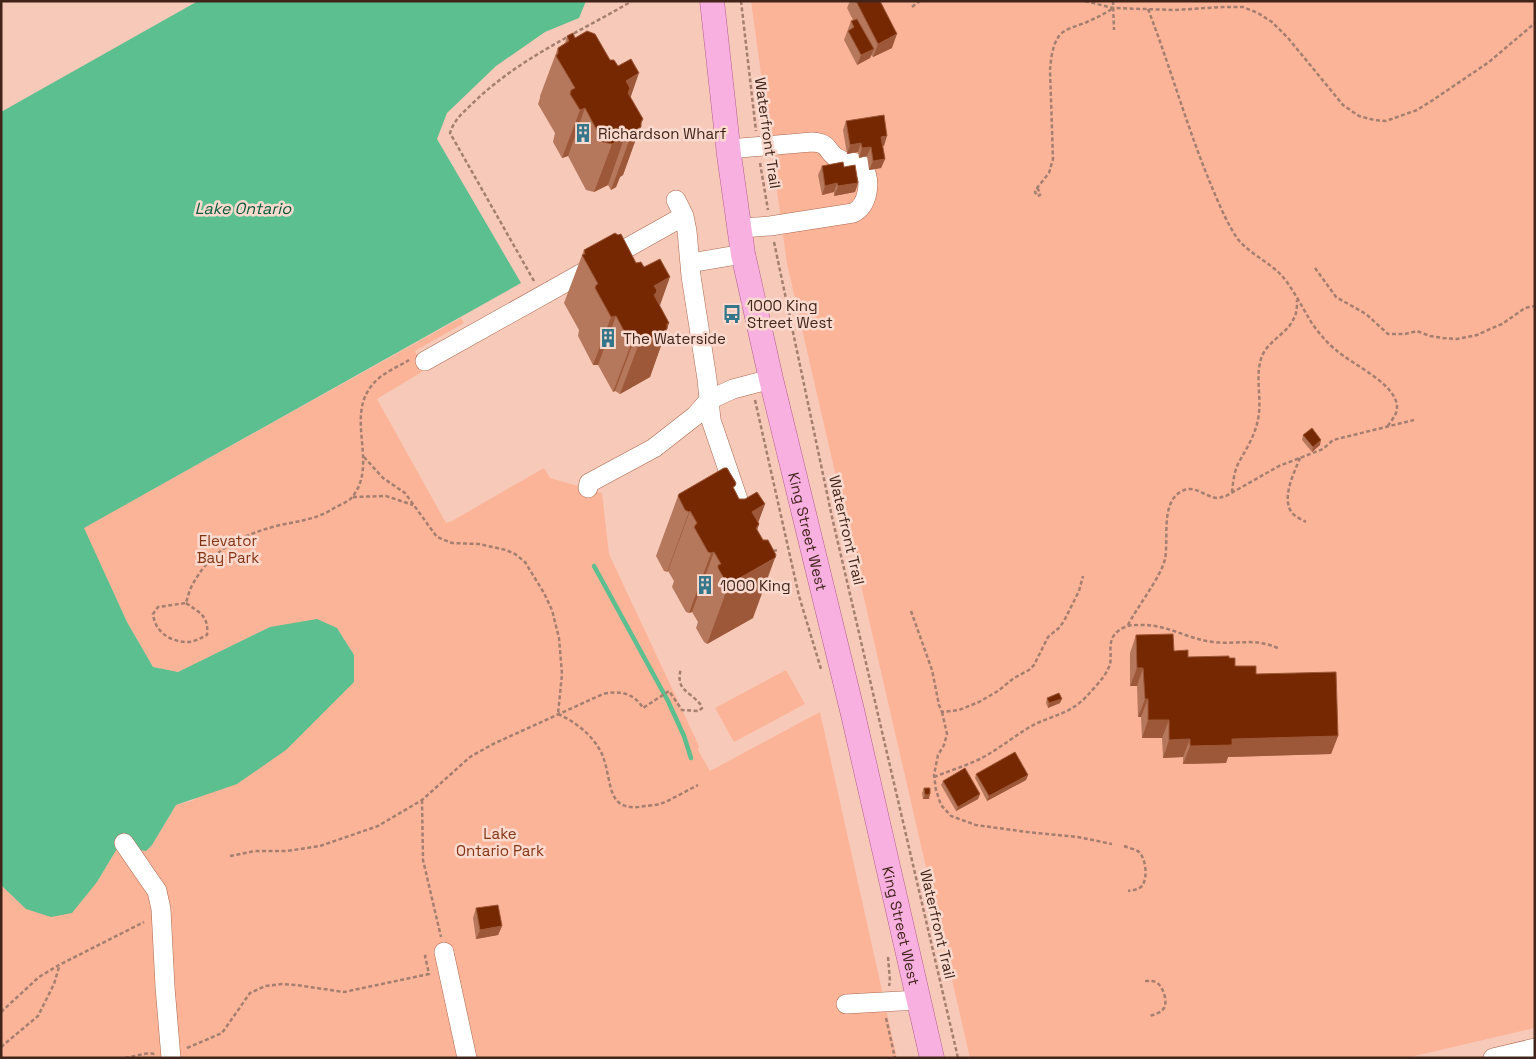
<svg xmlns="http://www.w3.org/2000/svg" width="1536" height="1059" viewBox="0 0 1536 1059" font-family="'Space Grotesk',sans-serif">
  <rect width="100%" height="100%" fill="#f7c9b8"/>
  <path fill="#fcb499" d="M751,1H1535V1028L1406,1058H970L787,264Z
    M461,318L464,323L415,351L425,370L377,399L446,523L452,521L544,468L550,478L602,493L609,554L699,746L698,750L710,771L820,712L897,1058H1V885L26,909L97,882L118,847L152,845L176,805L192,801L354,682V655L337,628L270,627L178,672L153,667L127,622L83,528Z
    M786,670L805,704L734,742L715,708Z"/>
  <path fill="#5bbf90" d="M198,1H586L579,18L545,32L496,66L447,113L437,139L521,283L84,528L127,622L153,667L178,672L270,627L317,619L337,628L354,655V682L286,750L237,784L176,805L152,845L146,851L118,847L97,882L72,913L51,917L26,909L1,885V112Z"/>
  <g fill="none" stroke-linecap="round" stroke-linejoin="round">
    <path stroke="#5bbf90" stroke-width="4.5" d="M594,566L668,701L684,736L691,758"/>
    <g stroke="#ab674e" stroke-width="20">
      <path id="minor" d="M728,149L812,142C833,143 825,154 841,160C847,163 859,161 863,167C872,181 868,206 853,213L770,226L740,228
        M676,200L684,216L687,231L691,276L707,379L711,420L744,517
        M690,263L743,254
        M425,361L684,216
        M588,488L589,483L654,448L695,416L709,400L733,389L771,379
        M124,843L157,891L161,909L165,987L171,1058
        M444,952L467,1058
        M846,1004L919,1000
        M1493,1058L1535,1048"/>
    </g>
    <g stroke="#b45d8e" stroke-width="25">
      <g id="major">
        <path id="s1" d="M712,1L729,155L743,254L771,379L852,710L932,1058"/>
      </g>
    </g>
    <path stroke="#a47f70" stroke-width="2.5" stroke-dasharray="4 2.5" stroke-linecap="butt" d="M741,1L756,131
      M1085,1L1113,8L1174,10L1223,7H1243L1258,13L1272,22L1288,38L1343,105L1359,116L1374,120L1386,121L1417,110L1433,100L1489,62L1535,23
      M1113,1L1114,30
      M912,7L920,1
      M1148,9C1170,66 1186,124 1209,180C1217,199 1225,220 1237,238C1249,254 1270,262 1283,277C1295,292 1303,309 1313,325C1320,334 1327,343 1336,350C1351,364 1398,384 1397,408C1397,415 1390,422 1387,427
      M760,163L768,210
      M1037,188L1040,192V195L1037,196L1035,192L1037,188L1049,173L1053,159L1050,70C1051,59 1052,46 1059,36C1065,28 1078,26 1087,22C1096,18 1104,14 1112,9
      M774,242L832,517L958,1058
      M1315,268L1336,297L1366,314L1388,334H1405L1417,331L1430,336L1443,338L1457,339L1477,335L1490,329L1502,324L1525,308L1535,306
      M534,281L450,133C455,118 463,113 473,103C519,58 578,33 632,1
      M755,400L799,596L821,669
      M364,457L383,478L405,493L437,537L452,543L479,544L506,550L515,554L525,562L544,593L552,610L559,638L562,674L558,714
      M1300,458C1294,473 1281,498 1292,513C1296,517 1302,520 1306,522
      M1232,492C1233,483 1234,471 1239,462C1248,446 1257,432 1259,413C1261,395 1255,374 1262,356C1269,340 1288,333 1294,318C1297,313 1297,306 1297,300
      M353,497L386,496L413,505
      M773,551L779,550
      M186,603C200,613 209,616 207,635C201,638 194,642 188,642C170,642 155,632 153,614L158,607L186,603C188,596 190,588 194,582C213,548 244,534 280,525C299,521 318,519 334,508C340,505 350,501 353,496C380,461 340,411 379,378C388,371 399,366 409,360
      M911,611L932,670L939,705L942,712L959,710L979,702L998,691L1014,678L1029,670L1034,665L1048,637L1060,627L1065,619L1079,591L1083,576
      M1128,625C1137,607 1161,577 1165,559C1169,539 1160,502 1182,491C1195,484 1206,498 1218,498C1221,498 1223,496 1226,496L1279,466L1323,449L1333,440L1414,420
      M942,712L947,734L944,745L938,755L934,775L936,790L941,805L951,816L976,825L1027,832L1078,837L1112,844
      M558,714C576,722 592,735 601,752C614,779 603,814 645,806C649,806 655,805 660,804C673,799 686,791 698,785
      M934,777C949,771 965,766 980,759C997,750 1012,738 1028,728C1050,715 1068,716 1087,696C1094,688 1104,678 1108,669C1116,655 1101,638 1125,627C1130,625 1135,625 1140,625C1167,624 1187,639 1213,642C1239,645 1254,637 1280,649
      M422,800L423,860L441,937
      M1124,846C1129,848 1135,849 1139,852C1146,859 1148,878 1142,886C1138,890 1133,890 1128,891
      M230,856L255,851H287L320,846L378,826L422,800L470,757L493,744L603,694C619,690 634,693 643,708L669,691L682,710L699,711L702,708L701,705C689,690 675,691 681,668
      M888,957L890,981L889,986
      M1145,981C1150,981 1153,980 1157,983C1163,986 1168,1002 1164,1008C1161,1013 1155,1014 1150,1016
      M1,1012L39,977L59,965L144,922
      M886,1018L895,1058
      M1,1047L38,1016L54,984L59,967
      M187,1048L222,1033L250,993L265,986L282,984L296,985L344,992L429,974L425,956L429,955
      M125,1058L149,1053L155,1054"/>
    <use href="#minor" stroke="#fff" stroke-width="19"/>
    <use href="#major" stroke="#f8b0e1" stroke-width="24"/>
  </g>
  <path fill="#b6785d" d="M850,1H880L892,48L873,57L871,55L870,58L857,65L844,40L851,21L853,20L847,8Z
    M567,36L575,38L630,97L641,125L623,175L620,177L616,187L611,190L608,185L594,192L586,190L568,156L562,158L553,142L555,133L538,104L540,98V96L558,48L565,43Z
    M846,121L884,146H883L885,159L881,168L869,170L867,156L859,158L858,152L847,154L843,130Z
    M822,166L844,167L858,183L855,192L834,196V192L822,195L818,175Z
    M584,250L660,306L669,323L650,377L620,394L615,391L613,392L598,365H593L578,336L579,330L564,303Z
    M1303,435L1320,445L1312,452L1302,440Z
    M734,489L739,499L765,504L758,522L759,524L757,530L753,618L707,644L704,642L696,628L698,622L692,612L689,613L686,612L672,587L674,581L668,571L667,572L664,571L656,556L678,496Z
    M1136,635L1188,657L1229,658L1235,666L1256,674L1338,736L1331,754L1228,757L1226,763L1183,764V757L1163,758L1162,738H1142L1141,717H1138L1137,686H1130V653Z
    M1047,698L1060,703L1048,708L1046,703Z
    M976,774L1028,775L1026,780L987,801L975,778Z
    M943,781L980,794L978,799L956,811L941,785Z
    M924,788L929,799H923L922,793Z
    M476,908L502,926L498,935L476,939L473,918Z"/>
  <path fill="#9d5839" d="M897,34L892,48L873,57L878,44Z
    M874,49L870,58L857,65L861,55Z
    M639,73L622,122L626,81Z
    M585,108L568,156L562,158L580,110Z
    M643,119L623,175L620,177L616,187L611,190L629,141L631,133Z
    M625,136L608,185L594,192L612,144Z
    M887,136L884,146H878L881,137Z
    M861,143L858,152L847,154L850,145Z
    M871,147L867,156L859,158L862,148Z
    M885,159L881,168L869,170L873,161Z
    M837,183L834,192L822,195L825,186Z
    M858,183L855,192L834,196L838,186Z
    M670,277L653,325L654,286Z
    M616,316L598,365H593L611,317Z
    M669,323L650,377L620,394L638,346Z
    M633,343L615,391L613,392L631,344Z
    M1321,440L1320,445L1312,452L1313,447Z
    M765,504L743,564L752,512Z
    M690,511L668,571L667,572L689,512Z
    M759,524L740,578L775,558L753,618L707,644L729,584L756,528Z
    M714,552L692,612L689,613L711,553Z
    M1137,668H1143L1137,686H1130Z
    M1062,699L1060,703L1048,708L1049,703Z
    M1145,699H1148L1141,717H1138Z
    M1148,720H1169L1162,738H1142Z
    M1338,736L1331,754L1228,757L1226,763L1183,764L1190,746L1232,739Z
    M1190,739L1183,757L1163,758L1169,740Z
    M1028,775L1026,780L987,801L989,796Z
    M930,794L929,799H923L925,795Z
    M980,794L978,799L956,811L958,807Z
    M502,926L498,935L476,939L480,930Z"/>
  <path fill="#762802" stroke="#9d5839" d="M856,1H880L897,34L878,44Z
    M857,19L874,49L861,55L848,31L854,27L851,21Z
    M587,31L595,34L610,60H614L618,66L631,59L639,73L626,81L630,88L628,93L643,119L641,122V127L631,133L634,139L629,141L625,136L612,144L603,142L585,108L580,110L570,94L571,90L575,88L556,56L558,53V48L569,41L567,36L573,33L575,38Z
    M884,115L887,136L881,137L885,159L873,161L871,147L862,148L861,143L850,145L846,121Z
    M843,162L844,167L855,165L858,183L838,186L837,183L825,186L822,166Z
    M615,233L618,235L621,234L636,263L641,262L644,267L660,259L670,277L654,286L657,290L656,293L654,295L669,323L667,324V329L638,346L633,343L631,344L616,316L611,317L595,288L596,285L598,284L582,255L585,254L584,250Z
    M1312,428L1321,440L1313,447L1303,435Z
    M724,468H727L736,483L735,486L733,487L739,499H745L757,492L765,504L752,512L759,524L756,528L763,540H768L776,555L775,558L729,584L726,582L718,568V565L721,564L714,552L711,553L708,552L694,527L697,523L690,511L689,512L685,510L678,496L679,494Z
    M1173,634L1174,651L1188,650V657L1229,656V658H1235V666H1256V674L1336,672L1338,736L1232,739V745L1190,746V739L1169,740V720H1148V699H1145L1143,668H1137L1136,635Z
    M1059,693L1062,699L1049,703L1047,698Z
    M1015,752L1028,775L989,796L976,774Z
    M965,768L980,794L958,807L943,781Z
    M924,788H930V794L925,795Z
    M498,905L502,926L480,930L476,908Z"/>
  <defs>
    <g id="building-bare" transform="scale(1.5)"><path d="M-4-6H4V6H1V3H-1V6H-4ZM-2.5-4.3h1.7v1.8h-1.7ZM.8-4.3h1.7v1.8H.8ZM-2.5-1h1.7V.8h-1.7ZM.8-1h1.7V.8H.8Z" fill="#36768a" stroke="#fadacf" stroke-width="2.5" paint-order="stroke"/></g>
    <g id="bus-bare" transform="scale(1.5)"><path d="M-5-6H5V4H4V6H2V4H-2V6H-4V4H-5ZM-3.5-4V0h7V-4ZM-3.5 1.2v1.5H-2V1.2ZM2 1.2v1.5H3.5V1.2Z" fill="#36768a" stroke="#fadacf" stroke-width="2.5" paint-order="stroke"/></g>
  </defs>
  <g fill-rule="evenodd">
    <use href="#building-bare" x="583" y="133"/>
    <use href="#bus-bare" x="732" y="314"/>
    <use href="#building-bare" x="608" y="338"/>
    <use href="#building-bare" x="705" y="585"/>
  </g>
  <g text-anchor="middle" dominant-baseline="central" stroke-width="5" stroke-linejoin="round" paint-order="stroke">
    <g font-size="15" fill="#402419" stroke="#fadacf" text-anchor="start">
      <text x="598" y="133">Richardson Wharf</text>
      <text x="747" y="305">1000 King<tspan x="747" dy="17">Street West</tspan></text>
      <text x="623" y="338">The Waterside</text>
      <text x="720" y="585">1000 King</text>
    </g>
    <g font-size="15" fill="#402419" stroke="#fadacf">
      <text transform="translate(768 133) rotate(82)">Waterfront Trail</text>
      <text transform="translate(847 530) rotate(77)">Waterfront Trail</text>
      <text stroke="none"><textPath href="#s1" startOffset="540">King Street West</textPath></text>
      <text transform="translate(938 924) rotate(77)">Waterfront Trail</text>
      <text stroke="none"><textPath href="#s1" startOffset="945">King Street West</textPath></text>
    </g>
    <g font-size="15" fill="#853514" stroke="#fadacf">
      <text x="228" y="540">Elevator<tspan x="228" dy="17">Bay Park</tspan></text>
      <text x="500" y="833">Lake<tspan x="500" dy="17">Ontario Park</tspan></text>
    </g>
    <g font-size="16" font-style="italic" fill="#095b3c" stroke="#fadacf">
      <text x="243" y="208">Lake Ontario</text>
    </g>
  </g>
  <rect width="1536" height="1059" fill="none" stroke="#402419" stroke-width="5"/>
</svg>
